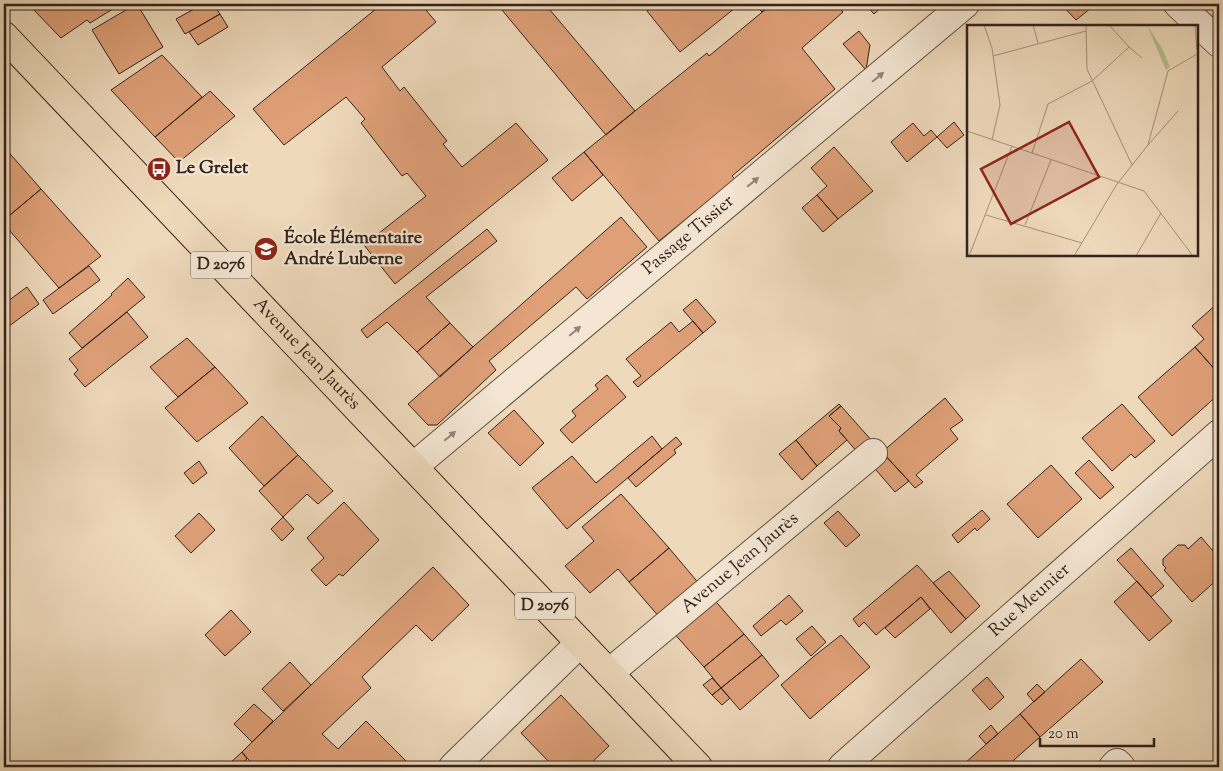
<svg xmlns="http://www.w3.org/2000/svg" width="1223" height="771" viewBox="0 0 1223 771" font-family="'Sorts Mill Goudy',serif">
  <rect width="100%" height="100%" fill="#eed9bb"/>
  <filter id="stains"><feTurbulence type="fractalNoise" baseFrequency=".004" numOctaves="4"/><feColorMatrix values="0 0 0 0 .2 0 0 0 0 .09 0 0 0 0 .02 0 0 0 .5 -.17"/></filter>
  <radialGradient id="worn" r=".72"><stop offset=".6" stop-color="#630" stop-opacity="0"/><stop offset="1" stop-color="#630" stop-opacity=".3"/></radialGradient>
  <path fill="#dfa078" stroke="#32231c" d="M28,4H121L90,23L87,20L61,38Z
    M136,4H137L163,47L119,74L92,30Z
    M203,4H213L220,14L185,34L176,19Z
    M382,4H421L436,22L382,67L400,91L404,87L447,141L443,144L462,167L516,123L548,160L395,284L364,245L426,196L407,173L402,176L361,123L365,119L346,97L284,145L253,109Z
    M497,4H545L635,111L606,135Z
    M657,4H740L680,52L647,11Z
    M754,4H772L762,12Z
    M772,4H836L843,12L802,48L835,89L732,176L735,179L659,241L584,152L707,53L709,56Z
    M865,4H885L874,14Z
    M1061,4H1096L1076,20Z
    M220,14L228,27L198,45L189,32Z
    M859,31L870,45L866,70L843,44Z
    M162,55L202,97L155,137L111,90Z
    M210,91L235,116L179,162L155,137Z
    M954,122L964,135L947,148L937,137Z
    M913,123L924,136L931,130L937,137L907,162L891,142Z
    M4,147L41,189L4,220Z
    M834,147L873,191L838,219L817,195L827,186L811,168Z
    M584,152L603,175L572,201L552,178Z
    M41,189L101,256L59,288L4,224V220Z
    M817,195L838,219L823,232L802,208Z
    M621,217L647,247L587,299L576,287L489,361L496,370L437,425H428L408,404Z
    M487,229L497,241L426,297L450,323L417,352L387,322L367,338L361,330Z
    M89,266L100,280L53,314L43,300Z
    M128,278L145,297L82,348L69,333L112,295L111,294Z
    M27,287L39,304L5,329L4,327V304Z
    M696,299L716,322L703,333L683,310Z
    M1219,302V368L1216,371L1195,347L1204,339L1192,326Z
    M127,312L148,337L85,387L74,374L78,370L69,359Z
    M693,321L703,333L638,387L633,382L641,376L626,359L671,322L679,332Z
    M450,323L473,347L440,377L417,352Z
    M187,338L215,367L178,397L150,367Z
    M1195,347L1219,374V394L1172,436L1138,397Z
    M215,367L248,403L197,442L165,408Z
    M607,375L626,397L572,443L560,430L576,416L572,411L598,389L595,385Z
    M945,398L963,420L950,429L958,439L916,475L923,482L915,488L882,452Z
    M839,404L841,406L829,416L841,428L839,431L847,440L817,466L796,440Z
    M1122,404L1155,441L1135,458L1131,454L1112,471L1082,438Z
    M841,406L873,442L859,454L839,431L841,428L829,416Z
    M514,410L544,443L520,466L488,433Z
    M262,416L298,455L264,486L229,448Z
    M652,436L662,449L567,529L532,488L572,456L596,483Z
    M676,437L682,444L674,450L676,453L636,487L628,478Z
    M796,440L817,466L802,480L779,454Z
    M882,452L909,481L895,492L870,463Z
    M298,455L333,491L318,504L307,494L283,517L259,491Z
    M1089,460L1114,487L1100,499L1075,473Z
    M199,461L207,473L193,484L184,473Z
    M1051,465L1082,499L1038,538L1007,504Z
    M621,494L669,548L629,582L618,569L590,593L565,566L594,541L582,527Z
    M344,502L379,540L343,576L339,574L326,586L311,570L324,558L307,538Z
    M982,510L990,519L977,531L975,528L958,543L952,535Z
    M838,511L860,535L846,547L824,523Z
    M199,513L215,530L191,553L175,536Z
    M283,517L294,529L282,541L271,529Z
    M1201,537L1219,558V578L1192,602L1164,570L1166,568L1163,565V559L1178,545H1185L1188,549Z
    M669,548L701,586L661,619L629,582Z
    M1131,548L1164,586L1151,597L1117,560Z
    M917,565L966,619L951,633L921,597L876,635L864,622L859,627L853,619Z
    M433,567L469,605L432,641L416,625L362,677L371,688L322,734L338,749L366,721L412,767H255L242,752L244,750Z
    M949,571L980,606L966,619L933,583Z
    M1137,581L1172,621L1149,641L1114,602Z
    M789,595L803,611L786,625L781,620L761,636L753,626Z
    M711,596L744,634L704,667L671,630Z
    M921,597L930,609L895,638L885,628Z
    M231,610L251,632L225,656L205,635Z
    M812,626L826,642L811,656L796,639Z
    M744,634L762,655L721,688L704,667Z
    M841,635L870,667L810,719L781,685L813,657Z
    M762,655L779,676L740,710L721,688Z
    M1081,659L1103,682L1040,737L1020,714Z
    M290,662L311,685L283,711L262,689Z
    M987,677L1004,697L990,710L972,690Z
    M712,678L721,688L712,695L703,685Z
    M1037,684L1045,692L1034,702L1027,694Z
    M721,688L730,698L722,705L712,695Z
    M561,695L609,746L587,767H554L521,733Z
    M254,704L273,721L252,742L234,724Z
    M1020,714L1040,737L1006,767H968L965,763Z
    M991,725L998,734L986,744L979,736Z
    M242,752L247,759L238,767H234L230,763Z"/>
  <g fill="none" stroke-linecap="round" stroke-linejoin="round">
    <g stroke="#615044" stroke-width="30">
      <g id="minor">
        <path d="M1178,4L1219,43"/>
        <path id="s1" d="M413,467L965,4"/>
        <path id="s2" d="M609,673L873,453"/>
        <path d="M453,767L580,643"/>
        <path id="s3" d="M842,767L1219,434"/>
        <path d="M1113,767L1117,763L1121,767"/>
      </g>
    </g>
    <g stroke="#32231c" stroke-width="30">
      <g id="major">
        <path id="s4" d="M4,36L698,767"/>
      </g>
    </g>
    <use href="#minor" stroke="#f4e6d3" stroke-width="28"/>
    <use href="#major" stroke="#eed9bb" stroke-width="28"/>
  </g>
  <defs><path id="oneway-solid" d="M-6-.8H1V-3.2L6.5 0L1 3.2V.8H-6Z" transform="scale(1.25)"/></defs>
  <g fill="#938478">
    <use href="#oneway-solid" transform="translate(878 77) rotate(-40)"/>
    <use href="#oneway-solid" transform="translate(753 182) rotate(-40)"/>
    <use href="#oneway-solid" transform="translate(575 331) rotate(-40)"/>
    <use href="#oneway-solid" transform="translate(450 436) rotate(-40)"/>
  </g>
  <defs>
    <g id="bus-disc" transform="scale(1.25)"><circle r="9.5" fill="#8f2418" stroke="#f4e6d3"/><path d="M-5-6H5V4H4V6H2V4H-2V6H-4V4H-5ZM-3.5-4V0h7V-4ZM-3.5 1.2v1.5H-2V1.2ZM2 1.2v1.5H3.5V1.2Z" fill="#fff"/></g>
    <g id="school-disc" transform="scale(1.25)"><circle r="9.5" fill="#8f2418" stroke="#f4e6d3"/><path d="M0-5L7-2L0 1L-7-2ZM-4 1L0 2.5L4 1V4Q0 6-4 4Z" fill="#fff"/></g>
  </defs>
  <g fill-rule="evenodd">
    <use href="#bus-disc" x="159" y="169"/>
    <use href="#school-disc" x="266" y="249"/>
  </g>
  <g text-anchor="middle" dominant-baseline="central" stroke-width="4.5" stroke-linejoin="round" paint-order="stroke">
    <g fill="#f4e6d3" stroke="#6c5e53" stroke-width="1">
      <rect x="191" y="251.5" width="60" height="27" rx="4"/>
      <rect x="515" y="592.5" width="60" height="27" rx="4"/>
    </g>
    <g font-size="16" font-weight="bold" fill="#32231c">
      <text x="221" y="265">D 2076</text>
      <text x="545" y="606">D 2076</text>
    </g>
    <g font-size="18" font-weight="bold" fill="#32231c" stroke="#f4e6d3" text-anchor="start">
      <text x="176" y="169">Le Grelet</text>
      <text x="284" y="239">École Élémentaire<tspan x="284" dy="21">André Luberne</tspan></text>
    </g>
    <g font-size="18" fill="#32231c" stroke="#f4e6d3">
      <text stroke="none"><textPath href="#s1" startOffset="360">Passage Tissier</textPath></text>
      <text stroke="none"><textPath href="#s4" startOffset="439">Avenue Jean Jaurès</textPath></text>
      <text stroke="none"><textPath href="#s2" startOffset="171">Avenue Jean Jaurès</textPath></text>
      <text stroke="none"><textPath href="#s3" startOffset="251">Rue Meunier</textPath></text>
    </g>
  </g>
  <g transform="translate(967 25)">
    <rect width="231" height="231" fill="#eed9bb"/>
    <path d="M180,0L196,25L203,42L199,45Z" fill="#b7bf91"/>
    <path fill="none" stroke="#a3907b" stroke-width="1" d="M17,0L25,23L33,80L25,115M66,0L71,18M119,0L120,44L165,140M228,0L230,25M162,22L175,33M26,31L119,6M0,106L177,166L226,231M181,120L211,86M65,128L81,79L125,56L162,22L142,0M19,190L115,218M58,200L84,135M2,231L45,121M107,231L150,159L181,120L201,46L230,29M169,231L194,188"/>
    <path fill="#8f2418" fill-opacity="0.15" stroke="#8f2418" stroke-width="2.5" d="M102,97L132,152L44,199L14,144Z"/>
    <rect width="231" height="231" fill="none" stroke="#32231c" stroke-width="2.5"/>
  </g>
  <rect width="1223" height="771" fill="none" stroke="#eed9bb" stroke-width="20"/>
  <rect x="5" y="5" width="1213" height="761" fill="none" stroke="#32231c" stroke-width="2.5"/>
  <rect x="10" y="10" width="1203" height="751" fill="none" stroke="#32231c"/>
  <path d="M1040 738v8h114v-8" fill="none" stroke="#32231c" stroke-width="2.5"/>
  <text x="1048" y="738" font-size="15" fill="#32231c" stroke="#f4e6d3" stroke-width="4" paint-order="stroke">20 m</text>
  <rect width="100%" height="100%" filter="url(#stains)"/>
  <rect width="100%" height="100%" fill="url(#worn)"/>
</svg>
